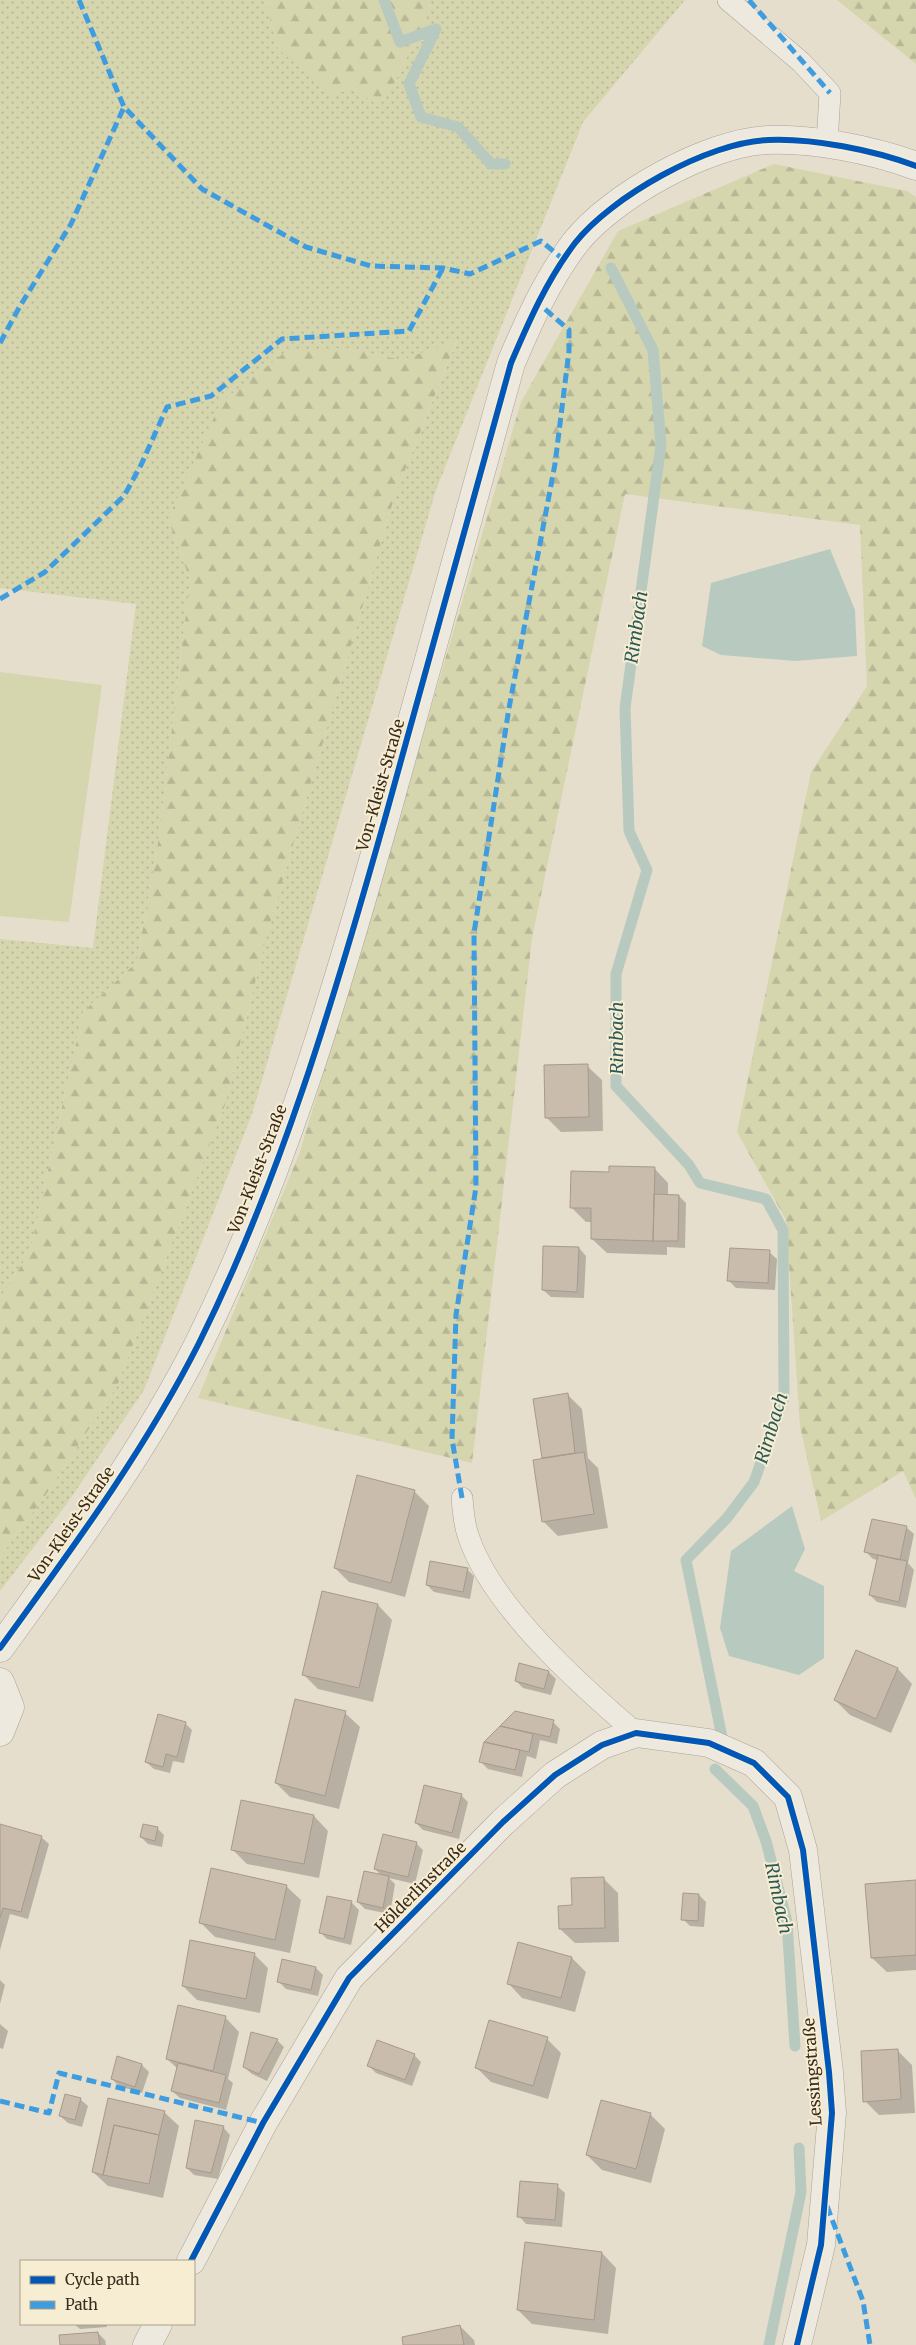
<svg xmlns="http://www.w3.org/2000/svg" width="916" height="2345" viewBox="0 0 916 2345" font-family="Merriweather,serif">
  <defs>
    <pattern id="grass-dots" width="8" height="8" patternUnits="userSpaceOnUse" patternTransform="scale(1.25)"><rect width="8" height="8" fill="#d5d5ae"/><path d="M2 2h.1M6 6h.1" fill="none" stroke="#b8b795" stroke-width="1.8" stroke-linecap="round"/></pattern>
    <pattern id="forest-firs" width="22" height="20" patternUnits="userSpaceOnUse" patternTransform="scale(1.25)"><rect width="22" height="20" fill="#d5d5ae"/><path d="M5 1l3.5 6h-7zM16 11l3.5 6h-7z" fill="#b8b795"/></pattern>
  </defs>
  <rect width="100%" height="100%" fill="#e6decc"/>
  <path fill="url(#grass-dots)" d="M0,0H265L278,49L352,87L379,106L394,84L430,10L431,0H685L583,122L436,490L252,1114L144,1390L66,1505L0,1591V1557L47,1493L117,1386L225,1105L267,934L395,495L457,341L402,360L345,348L168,519L190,580L158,843L137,962L83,1012L30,1252L0,1298V939L93,948L136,604L0,588Z"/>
  <path fill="url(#forest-firs)" d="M265,0H431L430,10L394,84L379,106L352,87L334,96L278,49Z
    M837,0H916V64Z
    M774,164L907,191L916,197V1499L903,1471L821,1521L800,1426L786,1220L737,1132L811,772L867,686L860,525L625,494L532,938L472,1463L198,1398L300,1152L521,402L618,231Z
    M457,340L395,495L267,934L225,1105L117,1386L47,1493L0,1557V1298L30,1252L83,1012L137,962L158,843L190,580L168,519L221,402L288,350L345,348L402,360Z"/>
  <path fill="#d5d5ae" d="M0,672L102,685L69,922L0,916Z"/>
  <path fill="#b8cabf" d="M830,549L855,610L857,656L795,661L721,655L702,646L711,583Z
    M792,1506L805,1549L794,1571L824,1586V1658L799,1675L729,1656L720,1628L731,1551Z"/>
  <path fill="#0003" d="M587,1066L602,1080L603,1131L561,1132L546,1117Z
    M654,1168L668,1183V1196H679L686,1203L685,1248L667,1247V1255L607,1253L592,1239L593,1222H586L572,1208L610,1174Z
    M579,1248L586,1256L584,1298L551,1297L543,1290Z
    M769,1252L777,1259L775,1290L736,1288L728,1280Z
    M568,1395L582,1409L588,1458L598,1468L608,1528L558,1536L543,1521V1459L534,1400Z
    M414,1491L429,1506L405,1597L349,1582L335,1568Z
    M906,1527L914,1534L908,1563L914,1570L906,1608L877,1602L870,1595L878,1560L873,1559L866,1552Z
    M467,1569L474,1576L470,1599L434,1592L427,1585Z
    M322,1593L378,1605L392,1620L373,1702L318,1689L304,1675Z
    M856,1651L898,1669L912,1684L891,1733L850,1715L835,1700Z
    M549,1672L556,1679L551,1695L523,1688L516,1681Z
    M516,1712L553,1722L560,1729L557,1744L540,1740L536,1759L527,1756L522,1777L488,1769L481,1762L485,1742Z
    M345,1713L360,1727L339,1809L290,1797L276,1783Z
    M185,1723L192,1730L184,1763L173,1761L170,1773L154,1769L146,1762Z
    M461,1795L468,1802L459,1839L423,1830L416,1823Z
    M314,1816L328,1831L319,1878L247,1864L232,1849Z
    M157,1828L164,1835L162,1847L148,1844L141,1837Z
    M0,1829L41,1837L49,1844L28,1919L10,1914L0,1950Z
    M416,1843L423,1850L415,1884L389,1878L395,1884L390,1914L365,1909L358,1902L382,1876L375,1869Z
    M604,1879L618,1893L619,1942L575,1943L560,1929L573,1907Z
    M916,1881V1970L887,1972L872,1958Z
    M286,1886L301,1900L290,1953L215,1937L201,1923Z
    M699,1895L706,1902L704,1927L690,1926L683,1919Z
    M352,1903L359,1910L351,1945L327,1939L320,1932Z
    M254,1954L268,1968L260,2013L197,2000L183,1986Z
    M572,1958L586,1972L575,2012L522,1998L508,1983Z
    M283,1960L316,1968L323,1975L318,1996L286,1989L278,1981Z
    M0,1980L5,1985L0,2004Z
    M225,2017L239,2032L228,2079L233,2083L226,2110L180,2098L172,2091L178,2069L167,2059Z
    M0,2024L8,2031L3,2049L0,2048Z
    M252,2034L277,2040L284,2047L267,2081L252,2074L244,2067Z
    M547,2039L561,2053L548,2099L491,2082L476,2067Z
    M897,2050L912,2065L915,2113L879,2115L865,2101Z
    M414,2055L421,2062L412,2086L376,2073L369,2066Z
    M118,2058L142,2065L149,2072L142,2093L119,2086L112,2079Z
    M80,2099L88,2106L82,2127L68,2123L60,2116Z
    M164,2112L179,2126L163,2198L108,2186L93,2172Z
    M651,2115L665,2129L651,2183L602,2170L587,2155Z
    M223,2127L230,2135L218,2179L194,2175L187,2168Z
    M557,2186L565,2193L562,2227L526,2224L519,2216Z
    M527,2243L602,2253L616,2268L608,2334L532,2324L518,2310Z
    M74,2324H107V2327L80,2329Z
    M460,2326L474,2340L475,2345H404Z
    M98,2333L105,2340L106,2345H61Z"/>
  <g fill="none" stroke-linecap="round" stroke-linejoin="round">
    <path stroke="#b8cabf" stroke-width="11" d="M384,0L400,42L436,29L409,84L421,117L458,127L491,164H505
      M611,268L653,350L661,445L625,708L629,831L647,870L616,974V1086L689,1165L700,1183L766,1199L783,1230L784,1397L754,1482L727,1518L686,1560L722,1737
      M715,1769L753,1806L766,1841L787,1922L795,2046
      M769,2345L801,2192L799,2148"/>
  </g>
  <path fill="#cabcad" stroke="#a69a8b" d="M588,1064L589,1117L545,1118L544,1065Z
    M609,1166L655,1167L653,1241L591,1239V1208H570L571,1171L609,1172Z
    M654,1194L679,1195L678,1241H653Z
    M543,1246L579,1247L577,1292L542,1290Z
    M730,1248L770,1250L768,1283L727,1281Z
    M568,1393L575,1453L542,1458L533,1399Z
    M584,1452L594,1514L542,1522L533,1460Z
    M357,1475L415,1490L391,1583L334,1568Z
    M872,1519L907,1526L900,1560L864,1552Z
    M878,1555L907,1561L899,1602L869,1595Z
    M430,1561L468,1568L463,1592L426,1585Z
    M322,1591L378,1604L359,1688L302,1675Z
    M856,1650L898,1668L876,1719L834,1700Z
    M519,1663L549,1671L544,1689L515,1681Z
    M295,1699L346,1711L325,1796L275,1783Z
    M515,1711L554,1720L550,1737L500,1726Z
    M158,1714L186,1722L177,1757L166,1754L163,1767L145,1762Z
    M500,1726L533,1734L529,1752L484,1742Z
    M484,1742L520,1750L515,1770L479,1762Z
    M424,1785L462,1794L452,1833L415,1823Z
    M241,1800L314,1815L304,1864L231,1850Z
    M0,1824L42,1836L21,1912L3,1908L0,1918Z
    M143,1824L158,1827L155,1841L140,1837Z
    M383,1834L417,1842L408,1877L374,1869Z
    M211,1868L287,1885L275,1940L199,1923Z
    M364,1871L389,1876L383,1908L357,1902Z
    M604,1877L605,1928L559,1929L558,1906L572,1905L571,1878Z
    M916,1880V1955L871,1958L865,1884Z
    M683,1893L699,1894L698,1921L681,1920Z
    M327,1896L352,1901L344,1939L319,1933Z
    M190,1940L255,1953L246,1999L182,1986Z
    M518,1942L572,1957L561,1998L507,1984Z
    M282,1959L316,1967L311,1990L277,1982Z
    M178,2005L226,2016L213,2071L166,2059Z
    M489,2020L548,2037L533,2086L475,2068Z
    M251,2032L278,2039L259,2074L243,2067Z
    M377,2040L415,2054L405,2080L367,2066Z
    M898,2049L901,2099L863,2102L861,2051Z
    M117,2056L142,2064L135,2087L111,2079Z
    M178,2063L226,2075L219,2103L171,2091Z
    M65,2094L81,2098L75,2120L59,2116Z
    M108,2098L165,2111L159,2135L114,2125L103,2175L92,2172Z
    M601,2100L651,2113L636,2169L586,2155Z
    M195,2120L224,2126L211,2173L186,2168Z
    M114,2125L159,2135L149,2184L103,2175Z
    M520,2181L558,2184L555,2220L517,2217Z
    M525,2242L602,2252L594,2320L517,2310Z
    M460,2325L464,2345H403L402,2337Z
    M98,2332L100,2345H60L59,2335Z"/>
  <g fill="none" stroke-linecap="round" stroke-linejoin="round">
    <g stroke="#aba396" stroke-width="22">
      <path id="lane" d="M728,0L801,62L830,93L827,144
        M462,1498C463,1510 464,1524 468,1535C490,1605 581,1686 636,1733"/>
    </g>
    <g stroke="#aba396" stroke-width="29">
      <path id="street" d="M0,1648C71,1550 144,1452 199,1343C281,1178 334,999 384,822C427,669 470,516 511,363C529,321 547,280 575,243C611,197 708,142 768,140C812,138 874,150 916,166
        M0,1682L10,1707L0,1732
        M191,2261L263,2123L349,1978L503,1822L555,1775L602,1745L636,1733L709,1743L754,1763L788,1797L803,1850L829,2072L832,2113L821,2245L797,2345
        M147,2345L158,2324"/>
    </g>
    <use href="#lane" stroke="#ede9df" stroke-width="21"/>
    <use href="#street" stroke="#ede9df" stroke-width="28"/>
    <path stroke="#3e9cdf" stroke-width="5" stroke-dasharray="10 5" stroke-linecap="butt" d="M79,0L124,107L202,189L306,247L371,266L443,268L470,274L541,241L564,260
      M749,0L830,93
      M0,343L20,306L71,224L124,107
      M0,599L45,572L124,496L141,465L167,407L211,396L282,339L409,331L443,268
      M462,1498L452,1439L456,1315L476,1187L474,933L509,708L555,464L569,351V330L538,303
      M0,2101L49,2113L59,2073L263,2123
      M827,2206L863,2301L870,2345"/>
    <g stroke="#f7edd2" stroke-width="9">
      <path id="cycleway" d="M0,1648C71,1550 144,1452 199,1343C281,1178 334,999 384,822C427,669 470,516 511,363C529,321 547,280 575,243C611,197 708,142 768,140C812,138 874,150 916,166
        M191,2261L263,2123L349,1978L503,1822L555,1775L602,1745L636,1733L709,1743L754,1763L788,1797L803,1850L829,2072L832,2113L821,2245L797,2345"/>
    </g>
    <use href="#cycleway" stroke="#0057b8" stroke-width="6"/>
  </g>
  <g text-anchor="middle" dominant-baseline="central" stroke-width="4" stroke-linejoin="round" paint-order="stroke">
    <g font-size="16" fill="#3a2b1d" stroke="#f7edd2">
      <text transform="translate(380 785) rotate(-74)">Von-Kleist-Straße</text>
      <text transform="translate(257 1169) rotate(-69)">Von-Kleist-Straße</text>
      <text transform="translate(71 1524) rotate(-55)">Von-Kleist-Straße</text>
      <text transform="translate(420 1887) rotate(-45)">Hölderlinstraße</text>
      <text transform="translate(812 2072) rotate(-94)">Lessingstraße</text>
    </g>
    <g font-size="18" font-style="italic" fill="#2c5a58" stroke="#f7edd2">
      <text transform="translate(636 627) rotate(-82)">Rimbach</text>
      <text transform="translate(616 1038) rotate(-90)">Rimbach</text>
      <text transform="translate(771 1428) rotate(-73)">Rimbach</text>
      <text transform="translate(779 1898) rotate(78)">Rimbach</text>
    </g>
  </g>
  <rect x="20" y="2260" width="175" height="65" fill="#f7edd2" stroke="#ab9f8a"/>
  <rect x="30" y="2276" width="25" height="8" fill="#0057b8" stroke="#ab9f8a"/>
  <text x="65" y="2285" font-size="15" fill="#3a2b1d">Cycle path</text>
  <rect x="30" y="2301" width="25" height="8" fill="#3e9cdf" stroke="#ab9f8a"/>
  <text x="65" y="2310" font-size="15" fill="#3a2b1d">Path</text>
</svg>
